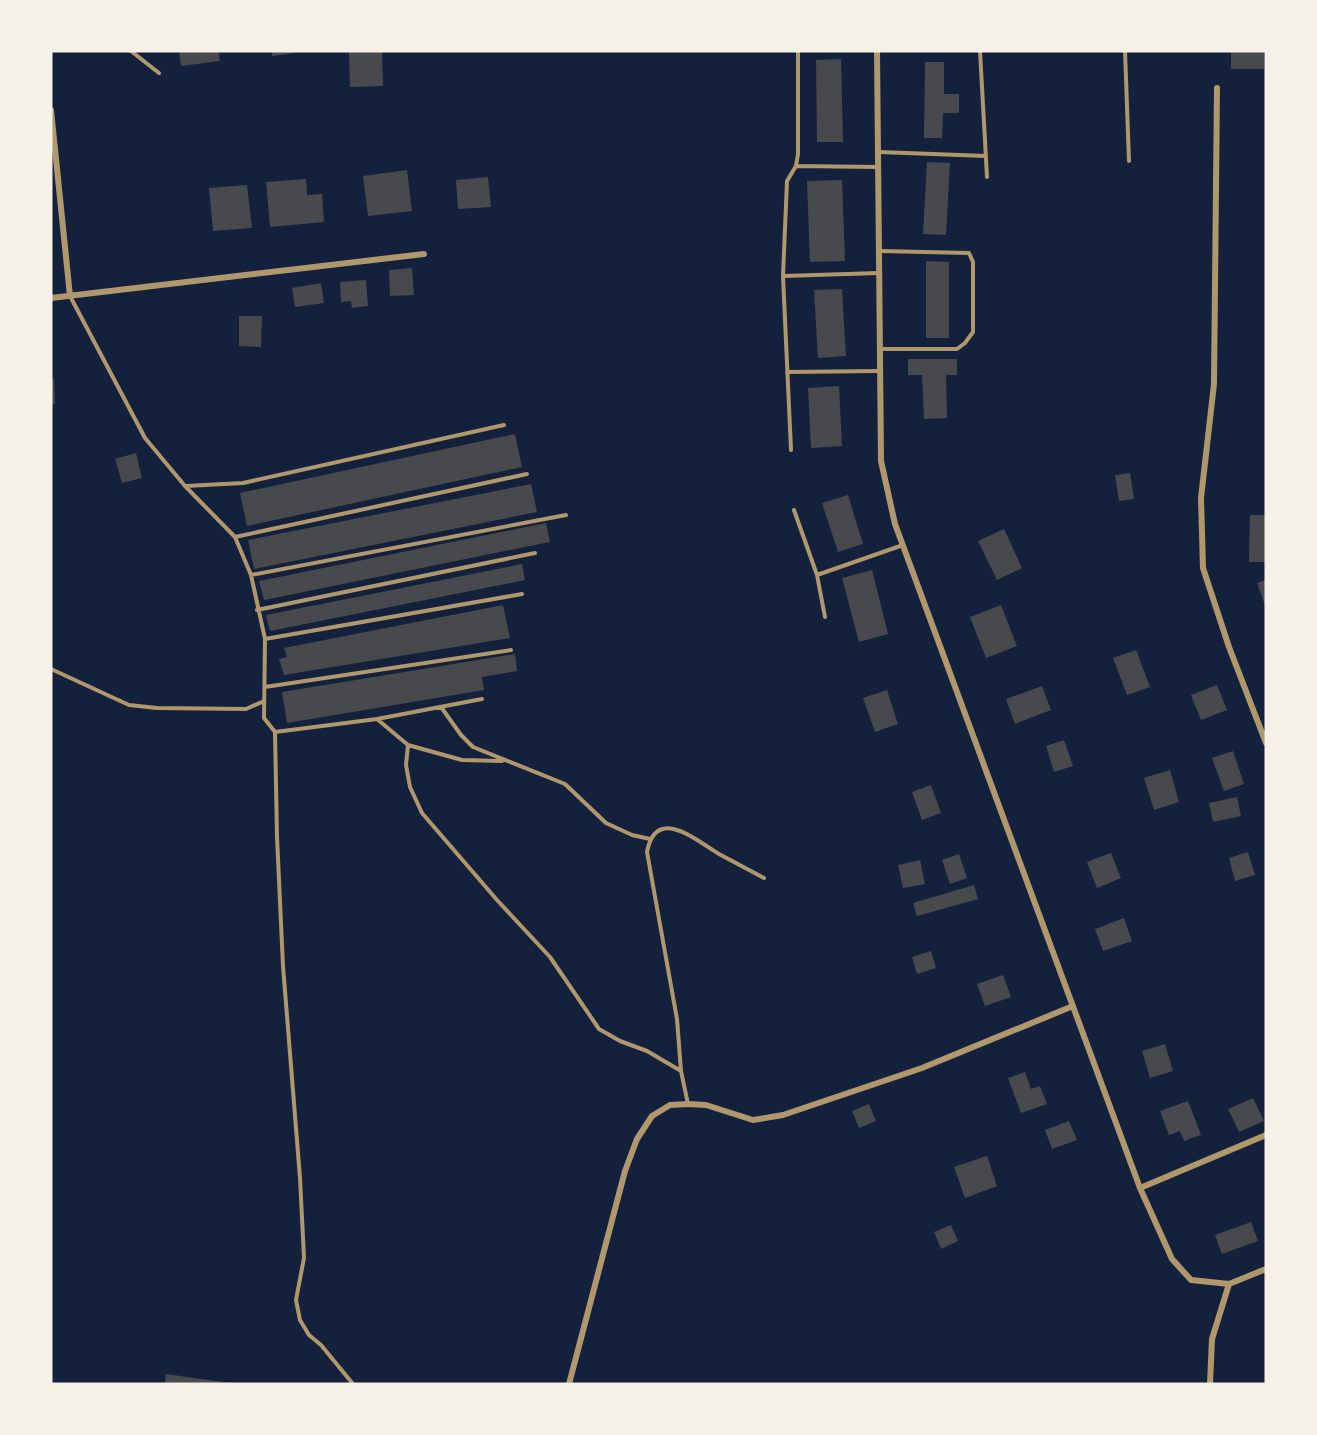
<svg xmlns="http://www.w3.org/2000/svg" width="1317" height="1435" viewBox="0 0 1317 1435" font-family="Barlow,sans-serif">
  <rect width="100%" height="100%" fill="#14213d"/>
  <path fill="#48494c" d="M179,51H218L220,61L181,66Z
    M272,51H294V53L272,56Z
    M349,51H382L383,86L350,87Z
    M1231,51H1264V69H1231Z
    M841,59L843,142H817L816,60Z
    M925,62H944V94H959V113H943L942,138H924Z
    M927,162L950,163L946,235L923,234Z
    M407,170L412,211L368,216L363,176Z
    M488,177L491,207L458,209L456,180Z
    M306,179L307,195L322,194L324,222L270,227L266,182Z
    M842,180L845,261L810,262L807,181Z
    M247,185L252,228L213,231L209,188Z
    M926,261L949,262V338H926Z
    M412,268L414,295L390,296L389,270Z
    M366,280L368,306L352,308L351,301L341,302L340,282Z
    M321,283L324,303L295,307L292,288Z
    M842,289L846,356L818,358L814,290Z
    M239,316H262L261,347L239,346Z
    M908,359H957V375H946L947,418L924,419L922,375H908Z
    M51,379H54L55,404H51Z
    M839,386L842,446L811,448L808,388Z
    M515,434L522,467L247,526L240,493Z
    M136,453L142,478L122,483L115,459Z
    M1130,473L1134,499L1119,501L1115,475Z
    M531,484L537,512L254,569L248,540Z
    M848,495L863,544L838,552L822,503Z
    M1250,515H1266V562H1249Z
    M546,523L550,542L264,600L259,581Z
    M1004,529L1022,568L997,580L978,541Z
    M522,564L525,580L270,631L266,615Z
    M872,570L888,634L859,642L842,578Z
    M1266,580V608L1257,583Z
    M503,605L510,638L284,675L279,659L287,657L284,648Z
    M1001,605L1017,646L986,658L970,617Z
    M1136,650L1150,687L1127,695L1113,658Z
    M515,654L517,671L482,677L484,690L287,723L282,692Z
    M1217,685L1227,710L1201,720L1191,695Z
    M1042,686L1051,710L1015,724L1006,699Z
    M887,690L898,724L875,732L863,698Z
    M1064,740L1073,766L1054,772L1046,746Z
    M1233,751L1244,784L1224,791L1212,758Z
    M1170,770L1179,802L1154,810L1144,778Z
    M931,785L941,813L922,820L912,792Z
    M1237,797L1241,816L1213,822L1209,803Z
    M1248,852L1255,875L1235,881L1229,858Z
    M1111,853L1121,878L1097,888L1087,862Z
    M959,854L967,878L950,884L942,860Z
    M920,860L925,884L903,888L898,865Z
    M974,885L978,899L917,916L913,903Z
    M1124,918L1132,941L1103,951L1095,929Z
    M931,951L936,968L917,974L912,957Z
    M1003,975L1011,997L985,1006L977,984Z
    M1165,1044L1173,1071L1150,1078L1142,1051Z
    M1025,1072L1031,1089L1040,1086L1047,1104L1021,1113L1008,1078Z
    M1253,1098L1264,1121L1239,1132L1228,1109Z
    M1188,1101L1201,1135L1184,1141L1180,1131L1169,1135L1160,1111Z
    M869,1104L876,1121L859,1128L852,1111Z
    M1069,1121L1077,1140L1052,1149L1045,1130Z
    M987,1156L997,1186L965,1198L954,1167Z
    M1251,1222L1258,1241L1222,1254L1215,1235Z
    M951,1225L958,1241L941,1249L934,1232Z
    M166,1374L230,1383V1384H165Z"/>
  <g fill="none" stroke-linecap="round" stroke-linejoin="round">
    <path stroke="#b1986c" stroke-width="4" d="M131,51L159,73
      M980,51L987,177
      M1125,51L1129,161
      M879,152L986,156
      M796,166L878,167
      M880,251L969,253L973,262V332L965,343L957,349H880
      M783,276L879,273
      M70,296L145,438L185,486L235,537L251,575L265,639L264,718L275,732L277,837L283,966L300,1178L304,1258L296,1300L300,1320L309,1335L321,1345L353,1384
      M787,372L879,371
      M791,450L783,276L787,181L796,166L798,154V51
      M186,486L243,483L504,425
      M794,510L817,575L825,617
      M235,537L527,474
      M251,575L566,515
      M817,575L903,545
      M257,610L535,553
      M265,639L522,594
      M51,669L129,705L157,708L246,709L264,701
      M265,687L511,650
      M441,707L461,735L473,747L565,784L606,823L632,835L650,839
      M377,719L408,745L462,760L502,761
      M275,732L377,719L482,699
      M408,745L406,765L410,787L422,813L497,900L550,957L599,1029L620,1041L647,1051L681,1071
      M688,1104L681,1071L677,1019L647,852C656,805 696,840 719,854C734,862 749,870 764,878"/>
    <path stroke="#b1986c" stroke-width="6" d="M877,51L881,461L895,524L1140,1188L1172,1259L1191,1280L1229,1284L1266,1269
      M1217,88L1214,384L1201,498L1203,568L1229,647L1266,743
      M51,110L70,296
      M51,298L424,254
      M1140,1188L1266,1135
      M569,1384L625,1171L637,1139L652,1116L670,1105L688,1104L706,1105L753,1120L783,1115L922,1068L1073,1006
      M1210,1384L1212,1339L1229,1284"/>
  </g>
  <rect width="1317" height="1435" fill="none" stroke="#f6f1e7" stroke-width="105"/>
</svg>
